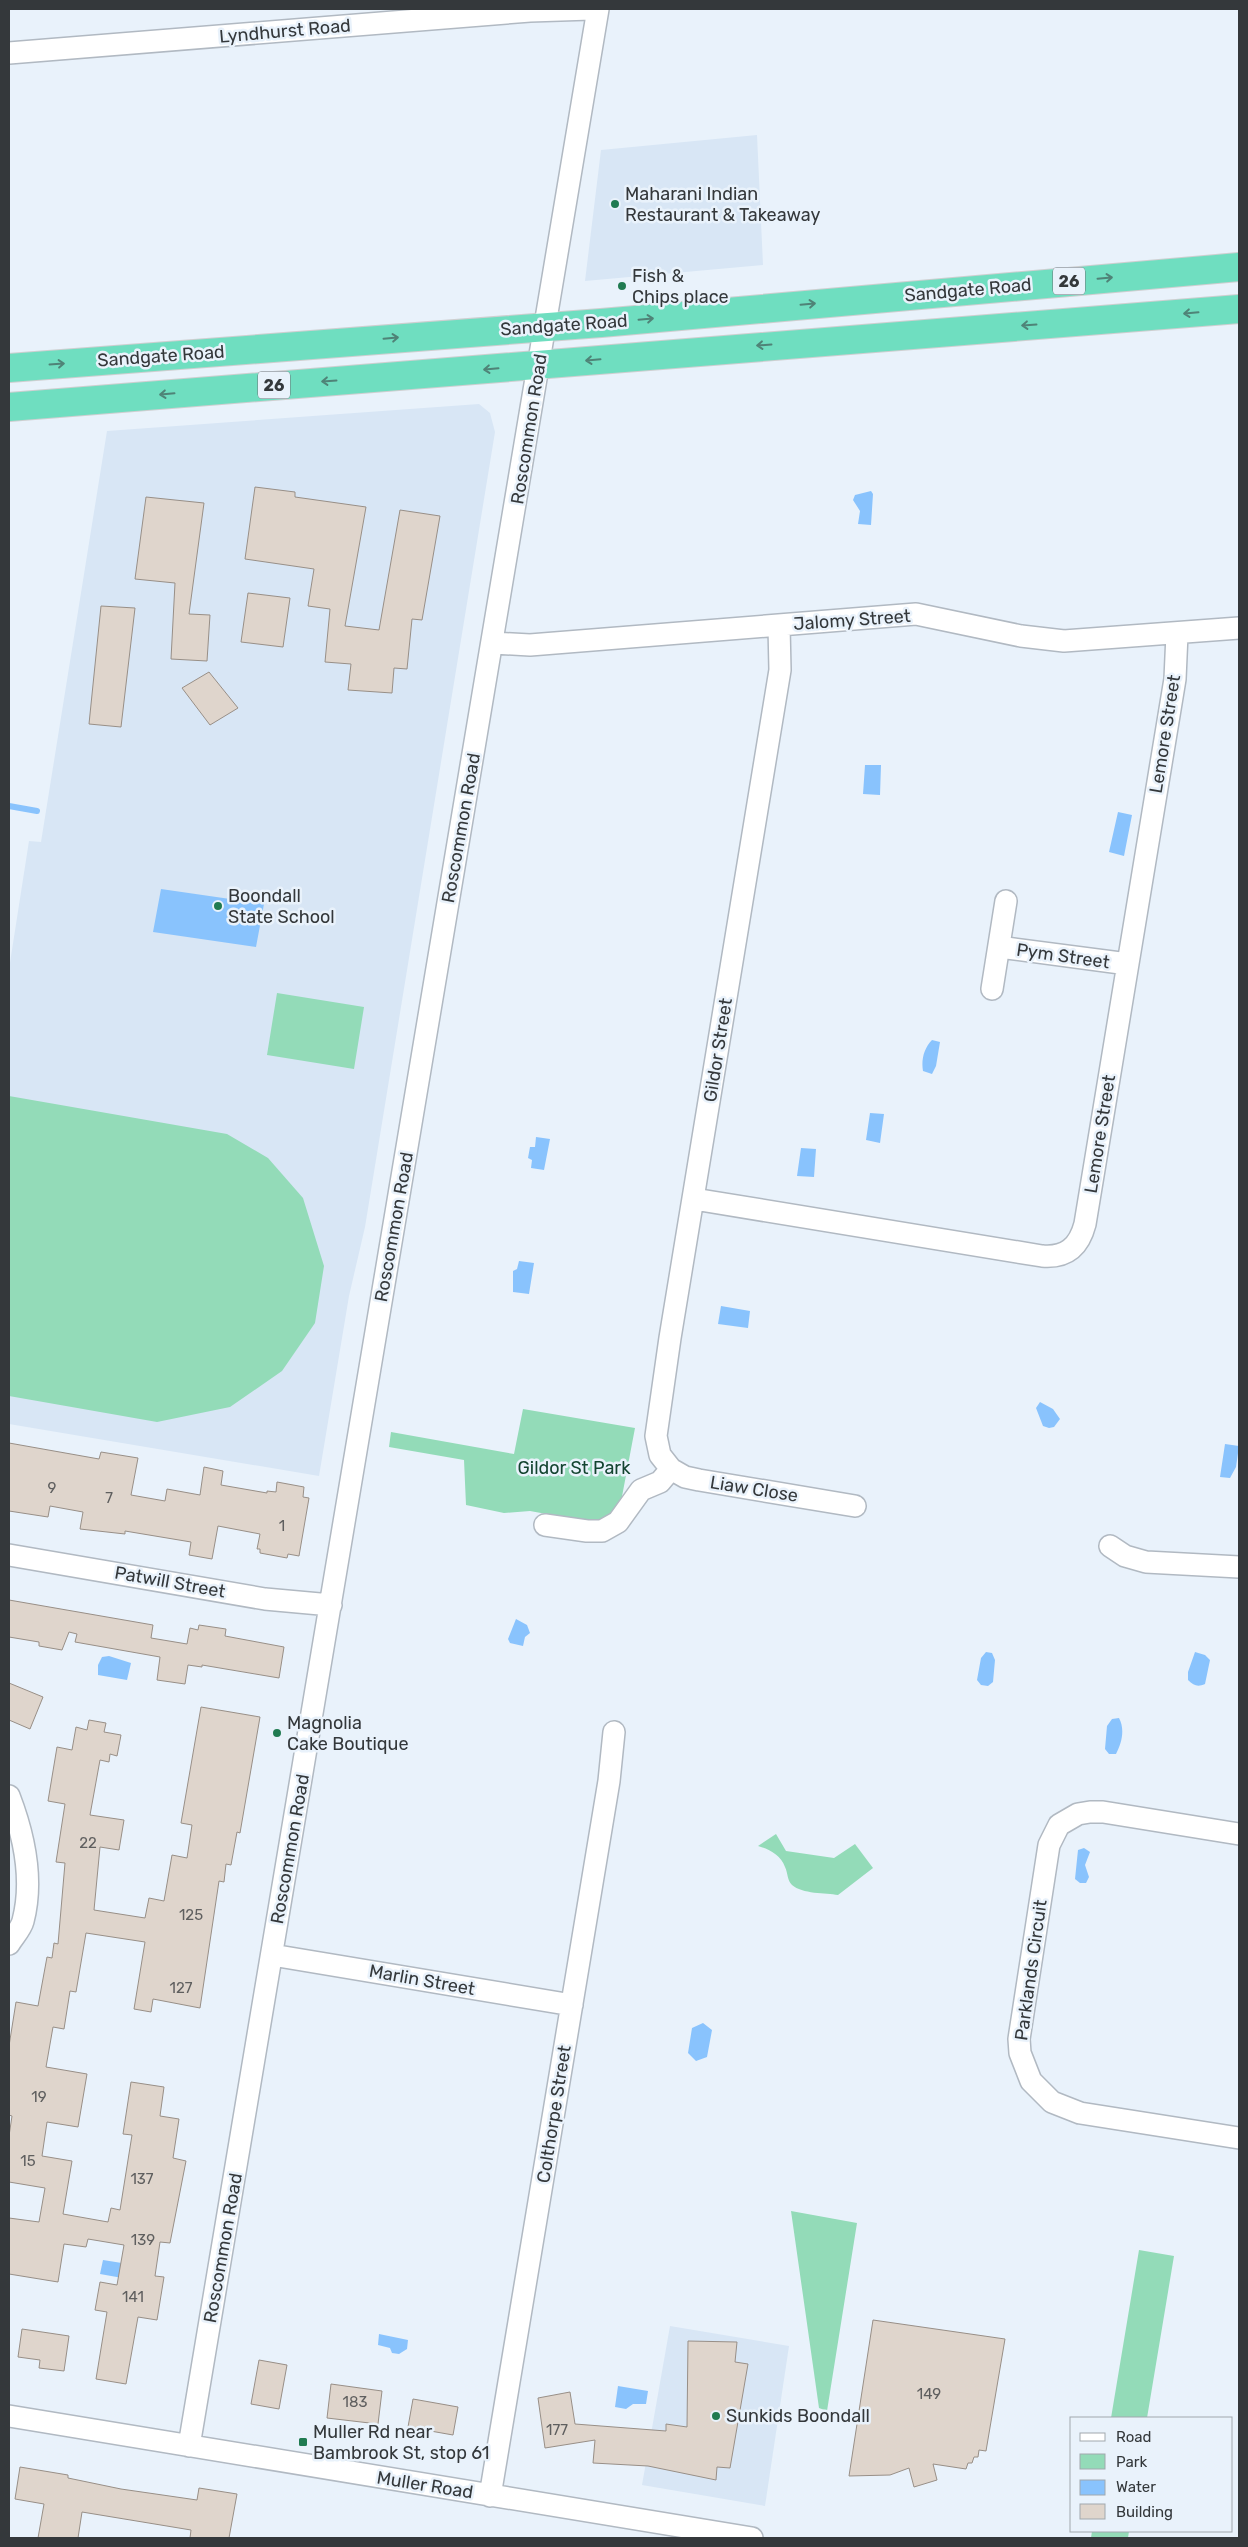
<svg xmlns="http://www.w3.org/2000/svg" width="1248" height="2547" viewBox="0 0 1248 2547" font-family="Rubik,sans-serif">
  <rect width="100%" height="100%" fill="#e9f2fb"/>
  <path fill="#d8e6f5" d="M757,135L763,265L585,281L601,150Z
    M479,404L490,413L495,432L365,1227L349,1296L319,1476L9,1424V969L29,841L41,842L107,431Z
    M670,2326L789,2346L765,2506L642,2485Z"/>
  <path fill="#93dbb8" d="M277,993L364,1007L354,1069L267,1055Z
    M9,1096L227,1134L268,1158L303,1198L324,1266L315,1323L282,1371L230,1407L157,1422L9,1396Z
    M523,1409L635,1428L620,1507L602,1521L574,1519L530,1511L504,1513L466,1505L464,1460L389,1447L391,1432L514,1454Z
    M776,1834L786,1851L834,1858L855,1844L873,1868L838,1895C826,1893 802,1894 792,1885C787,1880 788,1873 785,1867C781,1855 769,1849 758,1846Z
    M791,2211L857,2223L827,2411L819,2408Z
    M1139,2250L1174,2256L1147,2418H1111Z
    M1092,2531H1129L1128,2538H1091Z"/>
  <path fill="#89c3fd" d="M871,491L873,494L871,525L858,524L860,511L853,500L855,495Z
    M865,765H881L880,795L863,794Z
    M1118,812L1132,815L1124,856L1109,852Z
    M161,889L264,904L256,947L153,932Z
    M932,1040L940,1042L936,1066L932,1074L923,1071C921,1060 924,1048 932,1040Z
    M870,1113L884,1114L880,1143L866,1140Z
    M536,1137L550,1139L544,1170L531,1168L532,1160L528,1158L530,1147H535Z
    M801,1148L816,1149L814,1177L797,1176Z
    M519,1261L534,1263L529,1294L513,1292V1271L517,1269Z
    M721,1306L750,1311L748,1328L718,1324Z
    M1040,1402L1053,1409L1060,1419L1054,1427L1049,1428L1043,1426L1036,1408Z
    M1225,1444L1239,1446L1236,1467L1230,1478L1220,1477Z
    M516,1619L527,1625L530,1633L525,1637L523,1646L510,1643L508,1639Z
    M986,1652L992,1653L995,1660L993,1682L988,1686L981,1685L977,1680L981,1658Z
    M1195,1652L1205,1655L1210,1660L1205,1684C1198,1687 1194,1686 1188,1680V1672Z
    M109,1656L131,1663L127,1680L98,1675V1665L102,1657Z
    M1119,1718C1125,1729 1122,1743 1116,1754H1109L1105,1749L1107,1726L1112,1719Z
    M1084,1848L1090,1852L1085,1865L1089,1877L1086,1883H1080L1075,1879L1078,1850Z
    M703,2023L712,2030L707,2057L696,2061L688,2053L692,2028Z
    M103,2260L128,2264V2279L100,2274Z
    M379,2334L408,2340L407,2349L399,2354L392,2353L390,2348L378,2345Z
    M618,2386L648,2391L646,2404H633L626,2409L615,2407Z"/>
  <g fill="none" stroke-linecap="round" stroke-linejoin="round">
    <path stroke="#89c3fd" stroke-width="6" d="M9,806L37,811"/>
  </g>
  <path fill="#dfd5cc" stroke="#988f87" d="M255,487L295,492V497L366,507L345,626L379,630L400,510L440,516L422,620L412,619L407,669L394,668L392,693L348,690L351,664L325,662L330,609L308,606L314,569L245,559Z
    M146,497L204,503L189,614L210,615L207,661L171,659L175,583L135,579Z
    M248,593L290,598L283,647L241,642Z
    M101,606L135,608L121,727L89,724Z
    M209,672L238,708L210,725L182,688Z
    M9,1443L99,1459L101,1452L138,1458L131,1495L165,1501L167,1489L200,1495L204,1467L223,1471L221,1485L267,1493V1491L276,1492L277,1482L304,1487L303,1497L309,1498L299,1556L288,1554L287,1558L260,1553V1549H257L260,1534L218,1526L212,1559L189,1555L191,1542L125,1531V1534L80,1529L83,1512L50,1506L48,1517L9,1511Z
    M9,1600L153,1625L151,1638L187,1644L190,1628L198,1630L199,1625L226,1629L225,1636L284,1647L279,1678L202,1665V1667L188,1665L185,1684L157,1680L160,1657L75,1642L77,1634L69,1632L62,1650L39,1646V1642L9,1637Z
    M9,1683L43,1697L30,1729L9,1720Z
    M201,1707L260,1717L240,1833L237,1832L231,1865L226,1864L224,1882L219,1881L200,2008L153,1999L151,2012L134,2009L145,1942L86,1933L76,1992L70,1991L64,2029L53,2027L46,2067L87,2074L78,2127L47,2122L42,2156L72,2161L63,2214L108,2222L111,2208L120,2210L132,2135L123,2134L131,2082L164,2087L160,2116L179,2119L173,2158L186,2161L170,2243L160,2242L155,2276L164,2277L157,2320L138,2317L126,2384L96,2379L107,2312L95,2310L100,2282L117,2285L124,2245L88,2239L86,2247L64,2244L58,2282L9,2274V2218L39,2222L45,2188L9,2182V2136L12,2116L9,2115V2046L16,2002L38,2006L47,1957L52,1958L54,1943L58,1944L65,1863L56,1862L65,1804L48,1801L57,1747L72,1750L76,1727L87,1730L89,1720L106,1723L104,1732L121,1735L117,1756L110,1754L109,1762L100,1760L90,1815L124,1820L119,1850L100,1847L94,1910L145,1918L149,1898L164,1901L172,1855L187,1858L192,1825L181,1823Z
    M873,2320L1005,2339L986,2451L979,2450L978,2457H974L972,2463H968L966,2469L933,2464L937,2480L914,2487L909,2468L890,2475L849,2476Z
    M22,2329L69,2336L64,2371L39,2368L40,2360L18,2357Z
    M688,2341L737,2342L735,2362L748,2364L730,2468L717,2467L716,2480L648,2466L593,2463L595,2440L545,2448L538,2398L570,2392L575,2424L666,2431V2424L687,2427Z
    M259,2360L287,2365L279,2409L251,2404Z
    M331,2384L382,2391L378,2424L327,2418Z
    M413,2399L458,2407L453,2435L408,2427Z
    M20,2467L68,2475V2478L121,2489L197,2500L199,2488L237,2494L229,2538H190L191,2530L82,2512L78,2538H38L44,2504L15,2499Z"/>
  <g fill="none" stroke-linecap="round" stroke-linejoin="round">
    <g stroke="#b1b9c2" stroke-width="24">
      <path id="minor" d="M9,53L530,11L591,9
        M493,643L530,645L916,614L1021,636L1064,641L1239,628
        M999,947L1128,964
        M992,989L1006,901
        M694,1199L1042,1256C1066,1258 1079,1247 1085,1224L1175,679L1177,634
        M671,1469L660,1455L656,1436L670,1338L780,670L779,626
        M545,1525L587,1531H602L618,1522L641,1490L660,1482L671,1469L685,1477L699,1480L855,1506
        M1110,1546L1125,1556L1146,1562L1239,1567
        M9,1555L265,1599L331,1605
        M9,1796C24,1835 34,1879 23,1921C21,1929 13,1937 9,1944
        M1239,1834L1103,1812H1090L1078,1814L1059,1825L1049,1845L1019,2039L1020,2053L1031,2081L1052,2102L1080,2113L1239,2138
        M272,1955L572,2005
        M9,2416L752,2538
        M189,2446L598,9
        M490,2496L609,1781L614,1732"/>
    </g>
    <g stroke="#cecfd0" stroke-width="30">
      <path id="highway" d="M9,368L601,323L1239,267
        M9,407L1239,309"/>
    </g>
    <use href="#minor" stroke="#fff" stroke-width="21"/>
    <use href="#highway" stroke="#6fdec0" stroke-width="28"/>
  </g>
  <defs><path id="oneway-shaft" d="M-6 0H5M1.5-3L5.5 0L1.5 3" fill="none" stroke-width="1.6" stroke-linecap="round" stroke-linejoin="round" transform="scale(1.25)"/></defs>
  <g stroke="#4f8377">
    <use href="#oneway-shaft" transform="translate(1105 278) rotate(-5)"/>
    <use href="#oneway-shaft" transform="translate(808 304) rotate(-5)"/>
    <use href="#oneway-shaft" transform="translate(1191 313) rotate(175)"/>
    <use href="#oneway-shaft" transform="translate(646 319) rotate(-5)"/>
    <use href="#oneway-shaft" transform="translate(1029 325) rotate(176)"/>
    <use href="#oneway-shaft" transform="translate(391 338) rotate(-5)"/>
    <use href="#oneway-shaft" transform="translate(764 345) rotate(176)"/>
    <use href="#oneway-shaft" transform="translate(593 360) rotate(175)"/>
    <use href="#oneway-shaft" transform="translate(57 364) rotate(-4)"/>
    <use href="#oneway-shaft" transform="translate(491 369) rotate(175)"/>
    <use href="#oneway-shaft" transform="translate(329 381) rotate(176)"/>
    <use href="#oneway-shaft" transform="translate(167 394) rotate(175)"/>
  </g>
  <g fill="#207b51" stroke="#e9f2fb" stroke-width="2">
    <circle cx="615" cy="204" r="5"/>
    <circle cx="622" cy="286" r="5"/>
    <circle cx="218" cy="906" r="5"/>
    <circle cx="277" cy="1733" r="5"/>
    <circle cx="716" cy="2416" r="5"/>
    <rect x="298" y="2437" width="10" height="10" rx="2.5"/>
  </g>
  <g text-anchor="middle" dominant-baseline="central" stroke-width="5" stroke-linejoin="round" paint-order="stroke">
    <g font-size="15" fill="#5f5f5f">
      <text x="52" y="1488">9</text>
      <text x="109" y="1498">7</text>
      <text x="282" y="1526">1</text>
      <text x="88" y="1843">22</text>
      <text x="191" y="1915">125</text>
      <text x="181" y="1988">127</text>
      <text x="39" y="2097">19</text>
      <text x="28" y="2161">15</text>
      <text x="142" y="2179">137</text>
      <text x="143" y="2240">139</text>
      <text x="133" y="2297">141</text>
      <text x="929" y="2394">149</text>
      <text x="355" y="2402">183</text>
      <text x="557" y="2430">177</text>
    </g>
    <g fill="#e9f2fb" stroke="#6a7075" stroke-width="1">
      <rect x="1053" y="267.5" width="32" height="27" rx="4"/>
      <rect x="258" y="371.5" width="32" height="27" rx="4"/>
    </g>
    <g font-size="16" font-weight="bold" fill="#34383b">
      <text x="1069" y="281">26</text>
      <text x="274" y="385">26</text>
    </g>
    <g font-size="18" fill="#34383b" stroke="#e9f2fb">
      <text transform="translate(285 31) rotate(-5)">Lyndhurst Road</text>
      <text transform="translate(968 290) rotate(-5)">Sandgate Road</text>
      <text transform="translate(564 325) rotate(-4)">Sandgate Road</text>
      <text transform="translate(161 356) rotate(-4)">Sandgate Road</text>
      <text transform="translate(529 429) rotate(-81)">Roscommon Road</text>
      <text transform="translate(852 620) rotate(-4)">Jalomy Street</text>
      <text transform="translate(1165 734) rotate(-81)">Lemore Street</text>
      <text transform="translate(461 828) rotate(-80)">Roscommon Road</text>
      <text transform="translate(1063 956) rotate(8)">Pym Street</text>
      <text transform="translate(718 1050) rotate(-81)">Gildor Street</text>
      <text transform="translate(1100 1134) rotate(-81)">Lemore Street</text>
      <text transform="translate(394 1227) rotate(-80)">Roscommon Road</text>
      <text transform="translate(754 1489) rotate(9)">Liaw Close</text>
      <text transform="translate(170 1582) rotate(10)">Patwill Street</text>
      <text transform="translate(290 1849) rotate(-80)">Roscommon Road</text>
      <text transform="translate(1031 1970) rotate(-82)">Parklands Circuit</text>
      <text transform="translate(422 1980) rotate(10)">Marlin Street</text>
      <text transform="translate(554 2114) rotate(-81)">Colthorpe Street</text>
      <text transform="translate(223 2248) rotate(-80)">Roscommon Road</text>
      <text transform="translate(425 2485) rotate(9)">Muller Road</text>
    </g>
    <g font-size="18" fill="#34383b" stroke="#e9f2fb" text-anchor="start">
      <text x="625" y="194">Maharani Indian<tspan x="625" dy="21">Restaurant &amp; Takeaway</tspan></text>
      <text x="632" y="276">Fish &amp;<tspan x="632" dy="21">Chips place</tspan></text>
      <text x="228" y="896">Boondall<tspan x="228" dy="21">State School</tspan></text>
      <text x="287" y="1723">Magnolia<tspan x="287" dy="21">Cake Boutique</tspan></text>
      <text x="726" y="2416">Sunkids Boondall</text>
      <text x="313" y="2432">Muller Rd near<tspan x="313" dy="21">Bambrook St, stop 61</tspan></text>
    </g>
    <g font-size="18" fill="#134430" stroke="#e9f2fb">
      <text x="574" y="1468">Gildor St Park</text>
    </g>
  </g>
  <rect width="1248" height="2547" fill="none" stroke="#34383b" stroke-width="20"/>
  <rect x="1070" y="2417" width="162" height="115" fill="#e9f2fb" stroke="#a1a8ae"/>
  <rect x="1080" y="2433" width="25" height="8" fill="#ffffff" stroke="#a1a8ae"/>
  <text x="1116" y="2442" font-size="15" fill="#34383b">Road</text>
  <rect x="1080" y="2454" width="25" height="15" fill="#93dbb8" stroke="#a1a8ae"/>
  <text x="1116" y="2467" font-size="15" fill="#34383b">Park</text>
  <rect x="1080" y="2480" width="25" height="15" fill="#89c3fd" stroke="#a1a8ae"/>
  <text x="1116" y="2492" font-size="15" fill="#34383b">Water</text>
  <rect x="1080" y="2504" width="25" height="15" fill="#dfd5cc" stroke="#a1a8ae"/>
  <text x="1116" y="2517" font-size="15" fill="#34383b">Building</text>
</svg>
